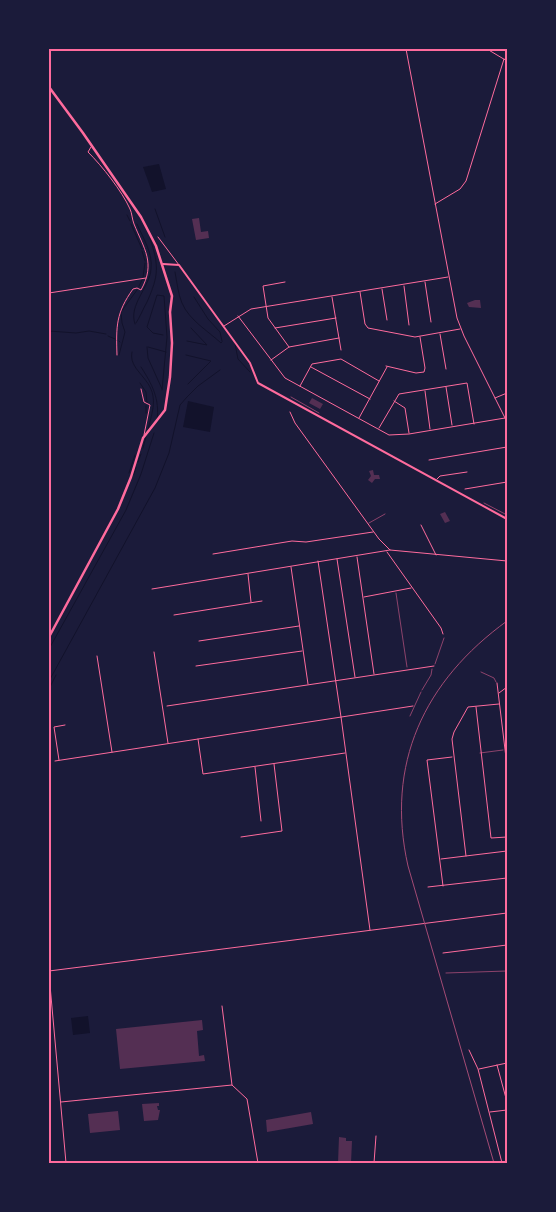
<svg xmlns="http://www.w3.org/2000/svg" width="556" height="1212" viewBox="0 0 556 1212" font-family="Signika,sans-serif">
  <rect width="100%" height="100%" fill="#1b1b3a"/>
  <path fill="#12122b" d="M159,164L166,189L152,192L143,167Z
    M188,401L214,407L210,432L183,427Z
    M88,1016L90,1033L73,1035L71,1018Z"/>
  <g fill="none" stroke-linecap="round" stroke-linejoin="round">
    <path stroke="#12122b" stroke-width="1" d="M155,209L165,237
      M127,215L130,221
      M131,224L142,249
      M142,251L145,261
      M175,272C177,282 178,294 182,303C189,320 208,331 221,343L222,342
      M143,277L145,263
      M139,286L142,280
      M194,297L208,319L220,332L222,341
      M136,323C140,317 143,309 147,302C159,275 159,266 150,238
      M135,324C128,305 150,287 151,269C153,253 143,238 137,224
      M49,331L76,333L89,331L106,334
      M108,336L115,339
      M119,341L120,342
      M187,341L207,345L191,328
      M235,344L238,359L250,372
      M147,347L148,358L162,389
      M148,347L166,352
      M132,352C128,369 150,377 153,396C155,407 150,420 148,430
      M119,355L125,332L122,323L121,312L137,290
      M186,355L211,361L188,384
      M141,367C152,384 160,399 157,420
      M140,383L146,392L147,403
      M162,390L167,337L164,296L157,295L147,327L153,333L163,335
      M146,406V413
      M143,448L146,437
      M138,462L141,454
      M129,473L135,455
      M134,474L136,467
      M49,649L126,510L141,474L154,433
      M49,681L155,488L169,453L180,405L187,397L198,386L220,370
      M49,689L56,675"/>
  </g>
  <path fill="#542f53" d="M199,218L201,232L208,231L209,238L196,240L192,219Z
    M475,300H480L481,308L469,307L467,303Z
    M312,398L323,404L320,409L309,403Z
    M373,470L374,475H379L380,479H375L372,483L368,480L371,476L369,471Z
    M445,512L450,521L445,523L440,514Z
    M202,1020L203,1030L197,1031L199,1056L204,1055L205,1061L120,1069L116,1029Z
    M159,1103V1106H157L158,1110H160L158,1120L144,1121L142,1104Z
    M118,1111L120,1130L90,1133L88,1114Z
    M311,1112L313,1124L267,1132L266,1120Z
    M339,1137L346,1138V1141H352L351,1163H338Z"/>
  <g fill="none" stroke-linecap="round" stroke-linejoin="round">
    <path stroke="#ff6b9d" stroke-width="0.5" d="M291,397L319,413
      M484,503L507,515
      M396,593L407,667
      M435,664L444,638
      M422,690L431,675L432,669"/>
    <path stroke="#ff6b9d" stroke-width="0.5" d="M369,523L385,514
      M481,672L494,678L496,682
      M410,716L421,692
      M446,973L507,971"/>
    <path stroke="#ff6b9d" stroke-width="0.5" d="M480,753L503,750"/>
    <path stroke="#ff6b9d" stroke-width="1" d="M487,49L507,61
      M91,147L88,152C102,166 122,191 130,209C132,213 132,219 134,224C144,249 156,263 141,290L137,288L133,289C116,313 116,326 117,355
      M435,204L460,189L466,181L504,59
      M158,237L179,265
      M285,282L263,286L268,318L289,347
      M425,282L431,322
      M404,286L409,325
      M382,289L387,320
      M360,292L365,324L368,328L415,337L460,329
      M49,293L146,278
      M332,297L341,350
      M238,316L285,378L389,435L409,434L505,418
      M224,326L251,309L448,277
      M275,328L336,318
      M440,334L446,369
      M271,360L289,347L339,338
      M386,366L416,373L424,372L425,368L420,337
      M311,367L370,399
      M300,386L312,364L341,359L379,381
      M446,387L452,425
      M141,389L144,402L150,405L144,435
      M425,391L430,429
      M495,398L507,393
      M394,401L405,408L409,433
      M290,412L295,423L379,539L390,550L507,561
      M359,418L387,367
      M379,428L399,394L467,383L474,424
      M429,460L507,447
      M437,479L440,476L467,472
      M465,489L507,482
      M421,525L436,555
      M387,552L441,628L443,634
      M213,554L292,541L306,542L373,532
      M357,557L374,674
      M337,559L355,677
      M318,561L341,717L370,930
      M291,567L308,684
      M248,574L251,602
      M152,589L390,550
      M364,597L411,588
      M174,615L262,601
      M199,641L299,626
      M154,652L168,743
      M97,656L112,752
      M196,666L302,651
      M497,683L507,766
      M499,693L507,687
      M167,706L434,666
      M476,707L491,838L507,837
      M198,739L203,774L345,753
      M59,760L54,727L65,725
      M55,761L413,706
      M255,767L261,821
      M241,837L282,831L274,764
      M466,856L452,739L454,732L468,707L499,704
      M441,859L507,851
      M443,886L427,760L452,757
      M428,887L507,878
      M443,953L507,945
      M222,1006L232,1085
      M469,1050L478,1069L502,1163
      M497,1065L507,1102
      M479,1069L507,1063
      M61,1102L232,1085L247,1099L258,1163
      M490,1112L507,1110
      M374,1163L376,1136"/>
    <path stroke="#ff6b9d" stroke-width="1" d="M406,49L457,318L464,336L507,422
      M49,971L507,913
      M49,974L66,1163"/>
    <path stroke="#ff6b9d" stroke-width="2" d="M163,264L179,265L250,363L258,383L507,519"/>
    <path stroke="#ff6b9d" stroke-width="2.5" d="M49,87L83,133L141,217L156,246L172,296L170,312L172,343L170,377L165,410L143,438L131,477L118,509L49,637"/>
    <path stroke="#a44b75" stroke-width="1" d="M494,1163L408,866C385,764 424,681 507,621"/>
  </g>
  <rect width="556" height="1212" fill="none" stroke="#1b1b3a" stroke-width="100"/>
  <rect x="50" y="50" width="456" height="1112" fill="none" stroke="#ff6b9d" stroke-width="2"/>
</svg>
